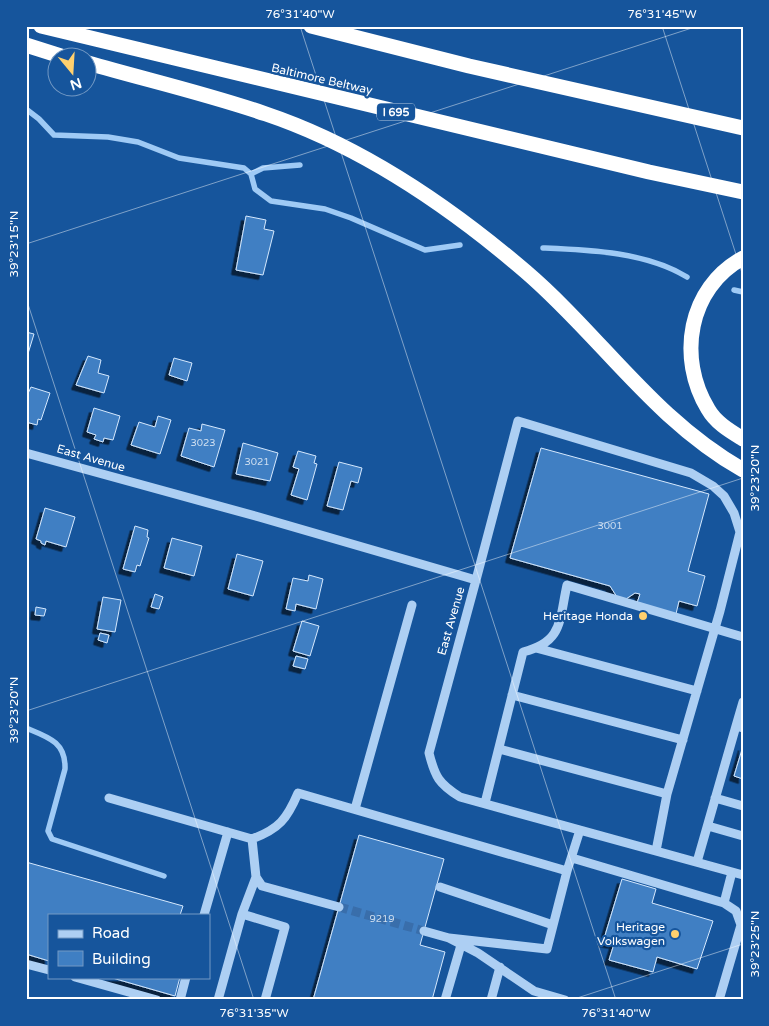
<svg xmlns="http://www.w3.org/2000/svg" width="769" height="1026" viewBox="0 0 769 1026" font-family="'Varela Round',sans-serif">
  <defs>
    <filter id="shadow"><feDropShadow dx="-4.5" dy="4.5" stdDeviation="0" flood-color="#0009"/></filter>
  </defs>
  <rect width="100%" height="100%" fill="#16559c"/>
  <g fill="none" stroke-linecap="round" stroke-linejoin="round">
    <path stroke="#9fcaf5" stroke-width="5.5" d="M26,109L39,119L54,135L108,137L138,142L179,158L244,168L251,174L255,189L271,201L325,209L351,218L425,250L460,245
      M251,174L263,168L300,165
      M543,248C590,250 646,252 687,277
      M734,290L743,292
      M26,728C48,737 66,742 65,769L48,831L52,839L164,876"/>
  </g>
  <path fill="#3f7fc3" stroke="#d5e8fd" filter="url(#shadow)" d="M246,216L266,220L264,229L274,231L263,275L236,270Z
    M26,332L34,334L27,357H26Z
    M88,356L101,360L98,373L109,376L104,393L76,385Z
    M174,358L192,363L187,381L169,375Z
    M31,387L50,393L41,420L38,419L37,425L26,422V398Z
    M94,408L120,416L113,440L104,438L103,442L94,439L96,435L87,432Z
    M158,416L171,420L160,454L131,445L139,422L155,427Z
    M202,424L225,430L214,467L181,456L189,428L201,431Z
    M243,443L278,453L270,481L236,474Z
    M541,448L709,494L688,571L705,576L697,606L679,601L676,614L637,603L640,594L635,593L626,599L617,597L610,586L510,558Z
    M298,451L316,456L314,463L317,464L307,500L291,495L299,469L293,467Z
    M339,462L362,468L358,483L351,481L343,510L327,506Z
    M45,508L75,517L66,547L46,541L45,545L41,543V541L36,539Z
    M135,526L148,530L147,537L149,538L140,566L137,565L135,572L123,569Z
    M172,538L202,546L194,576L164,568Z
    M237,554L263,561L253,596L228,589Z
    M309,575L323,579L316,609L296,604L295,611L286,609L293,578L308,581Z
    M155,594L163,597L159,609L151,607Z
    M103,597L121,600L115,632L97,629Z
    M36,607L46,609L44,616L35,615Z
    M302,621L319,626L310,656L293,651Z
    M100,633L109,635L107,643L98,640Z
    M296,656L308,659L305,669L293,666Z
    M743,746V779L734,776Z
    M359,835L444,859L420,945L445,952L432,1000H313Z
    M26,862L183,906L180,915H49V961L26,954Z
    M622,879L656,889L652,903L713,921L697,969L657,957L653,972L609,960L614,944L603,942Z
    M109,977H180L175,996Z"/>
  <g fill="none" stroke-linecap="round" stroke-linejoin="round">
    <path stroke="#396eab" stroke-width="9" stroke-dasharray="9 4.5" stroke-linecap="butt" d="M339,907L424,931"/>
    <path stroke="#adcff3" stroke-width="9" d="M26,453L259,517L476,580L429,753C435,777 439,784 460,797L743,875
      M476,580L518,421L691,473L713,486L724,496L734,513L740,532L720,611L667,794L656,851
      M536,648L697,691
      M512,695L683,740
      M736,726L743,702
      M499,749L667,794
      M109,798L252,839C279,829 287,819 298,793L567,871L580,830
      M715,798L743,806
      M485,803L523,652C563,642 559,621 567,585L743,637
      M355,809L412,605
      M708,826L743,836
      M252,839L256,877L262,886L339,907
      M572,858L724,903L736,911L741,925L719,1000
      M697,862L736,726L743,728
      M440,887L553,925
      M724,903L732,872
      M242,914L285,927L265,1000
      M204,915L228,832
      M424,931L449,938L478,953L534,991L565,1000
      M449,938L547,949L567,871
      M26,964L49,970
      M75,977L157,1000
      M180,1000L186,977
      M218,1000L242,914L256,877
      M445,1000L461,945
      M491,1000L500,967"/>
    <path stroke="#fff" stroke-width="15" d="M41,26L649,172L743,192
      M311,26L469,66L743,128
      M26,45L67,58
      M88,63C147,80 208,94 266,114C361,146 449,206 525,271C601,336 653,419 743,470
      M743,258C688,288 677,358 708,409C716,423 730,431 743,439"/>
  </g>
  <path fill="none" stroke="#fff" stroke-width="1" stroke-opacity="0.45" d="M300,26L616,1000M662,26L743,276M26,244L698,26M26,298L254,1000M26,711L743,478M571,1000L743,944"/>
  <g fill="#ffd06e" stroke="#16559c" stroke-width="2">
    <circle cx="643" cy="616" r="5"/>
    <circle cx="675" cy="934" r="5"/>
  </g>
  <g text-anchor="middle" dominant-baseline="central" stroke-width="4.5" stroke-linejoin="round" paint-order="stroke">
    <g font-size="10" fill="#cfdff0">
      <text x="203" y="443">3023</text>
      <text x="257" y="462">3021</text>
      <text x="610" y="526">3001</text>
      <text x="382" y="919">9219</text>
    </g>
    <rect fill="#16559c" stroke="#b9cce1" stroke-width="1" x="377" y="103.5" width="38" height="17" rx="4"/>
    <g font-size="11" font-weight="bold" fill="#fff">
      <text x="396" y="112">I 695</text>
    </g>
    <g font-size="12" fill="#fff" stroke="#16559c">
      <text transform="translate(322 79) rotate(13)">Baltimore Beltway</text>
      <text transform="translate(91 458) rotate(16)">East Avenue</text>
      <text transform="translate(451 621) rotate(-74)">East Avenue</text>
    </g>
    <g font-size="12" fill="#fff" stroke="#16559c" text-anchor="end">
      <text x="633" y="616">Heritage Honda</text>
      <text x="665" y="927">Heritage<tspan x="665" dy="14">Volkswagen</tspan></text>
    </g>
  </g>
  <rect width="769" height="1026" fill="none" stroke="#16559c" stroke-width="55"/>
  <rect x="48" y="914" width="162" height="65" fill="#16559c" stroke="#7399c4"/>
  <rect x="58" y="930" width="25" height="8" fill="#adcff3" stroke="#7399c4"/>
  <text x="92" y="938" font-size="15" fill="#ffffff">Road</text>
  <rect x="58" y="951" width="25" height="15" fill="#3f7fc3" stroke="#7399c4"/>
  <text x="92" y="964" font-size="15" fill="#ffffff">Building</text>
  <g transform="translate(72 72) rotate(162)"><circle r="24" fill="#16559c" stroke="#7399c4"/>
  <path d="M0-4L9 19L0 12L-9 19Z" fill="#ffd06e"/>
  <text y="-8" font-size="14" font-weight="bold" text-anchor="middle" fill="#ffffff">N</text>
  </g>
  <rect x="28" y="28" width="714" height="970" fill="none" stroke="#fff" stroke-width="2"/>
  <g font-size="12" text-anchor="middle" fill="#fff">
    <text x="300" y="18">76°31'40"W</text>
    <text x="662" y="18">76°31'45"W</text>
    <text transform="translate(14 244) rotate(-90)" y="4">39°23'15"N</text>
    <text transform="translate(755 478) rotate(-90)" y="4">39°23'20"N</text>
    <text transform="translate(14 710) rotate(-90)" y="4">39°23'20"N</text>
    <text transform="translate(755 944) rotate(-90)" y="4">39°23'25"N</text>
    <text x="254" y="1017">76°31'35"W</text>
    <text x="616" y="1017">76°31'40"W</text>
  </g>
</svg>
